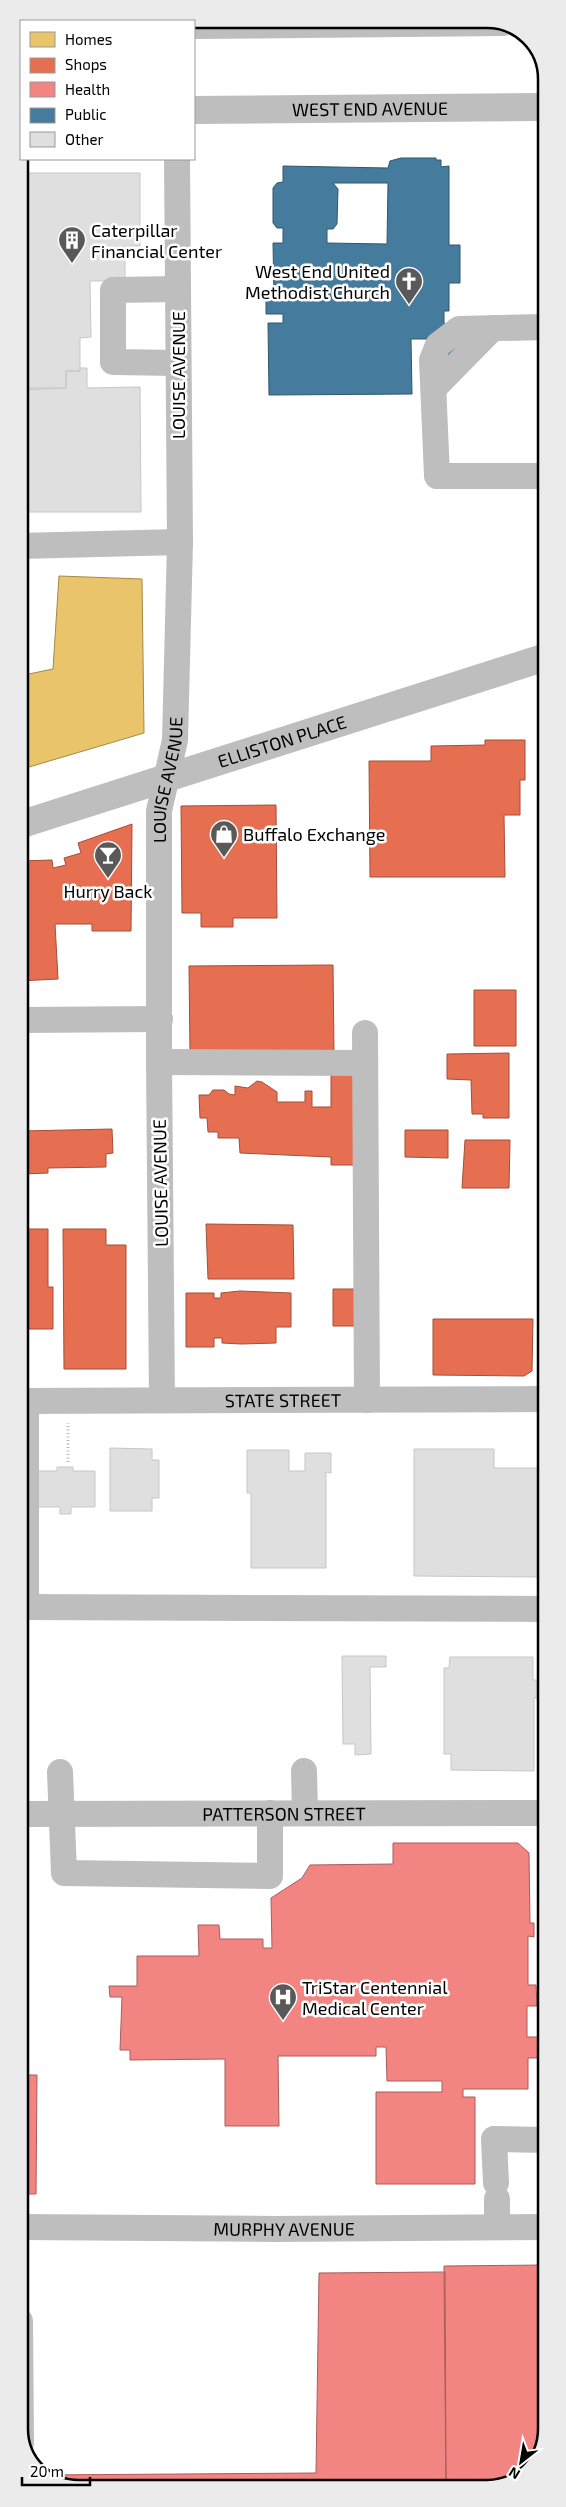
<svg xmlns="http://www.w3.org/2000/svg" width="566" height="2507" viewBox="0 0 566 2507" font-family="'Exo 2',sans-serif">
  <rect width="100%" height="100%" fill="#fff"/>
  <path fill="#e9c46a" stroke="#a3894a" d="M59,576L142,579L144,733L19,770V676L53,669Z"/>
  <path fill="#e76f51" stroke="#a24e39" d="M485,740H525V780H520V815H504L505,877H370L369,761H431V746L485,745Z
    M276,805L277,918H233V927H201V913H182L181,806Z
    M132,824L131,931H92V924H55L58,979L19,981V861L52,860L53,868L66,865L64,858L81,853L78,843Z
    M333,965L334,1052L190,1053L189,966Z
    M474,990H516V1046H474Z
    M509,1053V1118H483V1114H472L471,1080L447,1079V1054Z
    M331,1072H354L357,1165H331V1157L240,1153L239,1138H218V1132H208L207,1118H200L199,1095H209L213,1090H224L229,1094L235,1095V1086L248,1088L257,1081L262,1082L277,1092V1102H305V1091H312V1107H331Z
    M112,1129L113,1153L106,1154V1167L48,1168V1173L24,1174L23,1131Z
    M405,1130H448V1158L405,1157Z
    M465,1140H510L509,1188H462Z
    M206,1224L293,1225L294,1279H208Z
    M19,1229H48V1287H53V1329H19Z
    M63,1229H106V1245H126V1369H64Z
    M333,1289H360L361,1326H333Z
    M240,1291L291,1293V1327H276V1343L241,1344L222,1343V1338H214V1347H186V1293H214V1298H221V1293Z
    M433,1319H533L532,1371L524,1376L433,1375Z"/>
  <path fill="#f28482" stroke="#a95c5b" d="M393,1843H518L529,1853L530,1923H534V1937L528,1936V1985H536L537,2006H527V2037H544L545,2058H528V2089H463V2097H475V2184H376V2092H442V2081H387L386,2047H376V2056H278L279,2126H225V2059L130,2060V2050H120L122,1997H110L109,1986H137V1956H199L198,1925H219L220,1939H263V1948H272L271,1898L302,1878L310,1865L393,1864Z
    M20,2075H37L36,2194H20Z
    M545,2265L546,2432L533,2468L499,2487H446L444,2266Z
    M445,2272L446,2487L71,2488L43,2475L316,2473L319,2273Z"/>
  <path fill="#457b9d" stroke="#30566e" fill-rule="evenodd" d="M401,158H436V160H441V167L449,166V245H460V283H449V311H444V323L463,342L447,358L429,339H411L412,394L269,395L268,323H283V314H266V297H274L273,243H283V228H277L273,223V188L277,183L283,182V166L388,168L390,161ZM333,183H388L387,244L327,243V229H333L337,224L338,189Z"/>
  <path fill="#dfdfdf" stroke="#c7c7c7" d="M19,173H140V246H125V281H90L91,337L80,338V371H66V388L19,390Z
    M80,368H87V388L140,387L141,512H19V388H66V371H80Z
    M110,1448L152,1449V1460H159V1498H152V1511H110Z
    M414,1449H494V1468H538V1577L414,1576Z
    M247,1450H289V1471H305V1453H331V1473L326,1472V1568H251V1493H247Z
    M57,1467H73V1471H95V1507H71V1514H60V1507H36V1471H57Z
    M342,1656H386V1667H370L371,1754L355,1755V1744H343Z
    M450,1657H533V1680H540L541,1698H534V1771L451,1770V1754H444V1668H449Z"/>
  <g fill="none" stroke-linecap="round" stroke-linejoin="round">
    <path stroke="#b9b9b9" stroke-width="3" stroke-dasharray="1 2.5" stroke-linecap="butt" d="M68,1462V1423"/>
    <g stroke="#bebebe" stroke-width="26">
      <path d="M78,19V21"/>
      <path d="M194,26L503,23"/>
      <path d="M178,289L113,290V362L178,363"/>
      <path d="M546,327L459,329L438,345L432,360L437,476H546"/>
      <path d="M435,387L493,328"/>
      <path d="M19,546L180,542"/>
      <path d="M19,1020L160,1019"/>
      <path d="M365,1033L367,1400"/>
      <path d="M159,1062L365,1063"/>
      <path id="s1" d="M162,1400L159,1062V811L175,740L180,542L177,159"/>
      <path id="s2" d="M19,1401L547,1399"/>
      <path d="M26,1401V1607"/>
      <path d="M19,1607L547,1609"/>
      <path d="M304,1771L305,1813"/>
      <path d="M60,1772L64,1873L270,1876V1813"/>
      <path id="s3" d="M20,1814L547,1813"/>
      <path d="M496,2183L494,2139L547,2140"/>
      <path d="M497,2199V2227"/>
      <path id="s4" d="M20,2227L274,2229L547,2227"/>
      <path d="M20,2321L21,2443"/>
    </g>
    <g stroke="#bebebe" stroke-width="28">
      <path d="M19,107H21"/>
      <path id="s5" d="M194,110L546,107"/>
      <path id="s6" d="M19,825L546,657"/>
    </g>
  </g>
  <defs>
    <g id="building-pin" transform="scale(1.4375)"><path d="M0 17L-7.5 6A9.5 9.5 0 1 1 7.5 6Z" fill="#595959" stroke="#fff"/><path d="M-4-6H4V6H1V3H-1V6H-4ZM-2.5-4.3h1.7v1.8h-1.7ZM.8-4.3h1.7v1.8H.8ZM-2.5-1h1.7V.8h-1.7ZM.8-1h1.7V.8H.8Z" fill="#fff"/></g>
    <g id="church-pin" transform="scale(1.4375)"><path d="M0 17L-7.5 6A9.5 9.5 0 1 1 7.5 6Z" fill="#595959" stroke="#fff"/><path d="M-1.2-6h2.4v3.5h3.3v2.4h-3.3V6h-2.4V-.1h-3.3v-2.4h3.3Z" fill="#fff"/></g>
    <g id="shop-pin" transform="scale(1.4375)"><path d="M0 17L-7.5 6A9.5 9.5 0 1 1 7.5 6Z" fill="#595959" stroke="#fff"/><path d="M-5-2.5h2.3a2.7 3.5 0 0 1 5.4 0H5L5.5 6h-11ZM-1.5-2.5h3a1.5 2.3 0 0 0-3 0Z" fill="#fff"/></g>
    <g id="bar-pin" transform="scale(1.4375)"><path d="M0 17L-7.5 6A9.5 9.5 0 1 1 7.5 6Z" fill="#595959" stroke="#fff"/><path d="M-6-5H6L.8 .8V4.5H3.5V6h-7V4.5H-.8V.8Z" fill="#fff"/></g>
    <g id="hospital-pin" transform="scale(1.4375)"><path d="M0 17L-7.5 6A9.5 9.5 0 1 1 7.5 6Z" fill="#595959" stroke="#fff"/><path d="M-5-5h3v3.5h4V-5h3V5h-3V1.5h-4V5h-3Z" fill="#fff"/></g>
  </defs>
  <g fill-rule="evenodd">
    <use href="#building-pin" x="72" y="240"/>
    <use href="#church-pin" x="409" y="281"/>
    <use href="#shop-pin" x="224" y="834"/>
    <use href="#bar-pin" x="108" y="855"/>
    <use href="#hospital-pin" x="283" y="1997"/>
  </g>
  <g text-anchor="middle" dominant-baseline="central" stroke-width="5" stroke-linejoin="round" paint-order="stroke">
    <g font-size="18" fill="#000" stroke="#fff">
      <text stroke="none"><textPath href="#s5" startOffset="176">WEST END AVENUE</textPath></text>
      <text transform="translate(178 375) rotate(-90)">LOUISE AVENUE</text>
      <text stroke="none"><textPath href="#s6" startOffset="276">ELLISTON PLACE</textPath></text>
      <text stroke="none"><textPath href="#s1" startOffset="621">LOUISE AVENUE</textPath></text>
      <text transform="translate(160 1183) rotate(-91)">LOUISE AVENUE</text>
      <text stroke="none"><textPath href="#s2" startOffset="264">STATE STREET</textPath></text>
      <text stroke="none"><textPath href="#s3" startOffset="264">PATTERSON STREET</textPath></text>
      <text stroke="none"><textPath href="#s4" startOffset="264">MURPHY AVENUE</textPath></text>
    </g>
    <g font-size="18" fill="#000" stroke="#fff" text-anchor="start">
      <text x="91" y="230">Caterpillar<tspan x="91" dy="21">Financial Center</tspan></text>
      <text x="390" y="271" text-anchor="end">West End United<tspan x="390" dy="21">Methodist Church</tspan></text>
      <text x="243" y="834">Buffalo Exchange</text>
      <text x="108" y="891" text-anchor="middle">Hurry Back</text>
      <text x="302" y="1987">TriStar Centennial<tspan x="302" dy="21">Medical Center</tspan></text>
    </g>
  </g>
  <path d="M0 0H566V2507H0ZM79 28H487A51 51 0 0 1 538 79V2429A51 51 0 0 1 487 2480H79A51 51 0 0 1 28 2429V79A51 51 0 0 1 79 28Z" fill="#ebebeb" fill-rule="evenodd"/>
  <path fill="none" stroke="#000" stroke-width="2.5" d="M79 28H487A51 51 0 0 1 538 79V2429A51 51 0 0 1 487 2480H79A51 51 0 0 1 28 2429V79A51 51 0 0 1 79 28Z"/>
  <rect x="20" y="20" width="175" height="140" fill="#ffffff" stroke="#999999"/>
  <rect x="30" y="32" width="25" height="15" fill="#e9c46a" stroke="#999999"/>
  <text x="65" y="45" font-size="15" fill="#000000">Homes</text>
  <rect x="30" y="58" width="25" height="15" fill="#e76f51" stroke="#999999"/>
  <text x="65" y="70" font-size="15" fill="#000000">Shops</text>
  <rect x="30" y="82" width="25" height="15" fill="#f28482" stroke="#999999"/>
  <text x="65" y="95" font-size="15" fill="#000000">Health</text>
  <rect x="30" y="108" width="25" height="15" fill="#457b9d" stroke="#999999"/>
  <text x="65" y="120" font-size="15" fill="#000000">Public</text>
  <rect x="30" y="132" width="25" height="15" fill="#dfdfdf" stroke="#999999"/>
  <text x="65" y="145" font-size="15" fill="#000000">Other</text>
  <g transform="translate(521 2462) rotate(211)" stroke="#ffffff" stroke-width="4" paint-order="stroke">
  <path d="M0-4L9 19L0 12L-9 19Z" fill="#000000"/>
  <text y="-8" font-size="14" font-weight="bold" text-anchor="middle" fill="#000000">N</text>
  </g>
  <path d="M22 2477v8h68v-8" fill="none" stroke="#000000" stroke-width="2.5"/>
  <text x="30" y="2477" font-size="15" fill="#000000" stroke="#ffffff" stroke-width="4" paint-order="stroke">20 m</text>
</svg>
